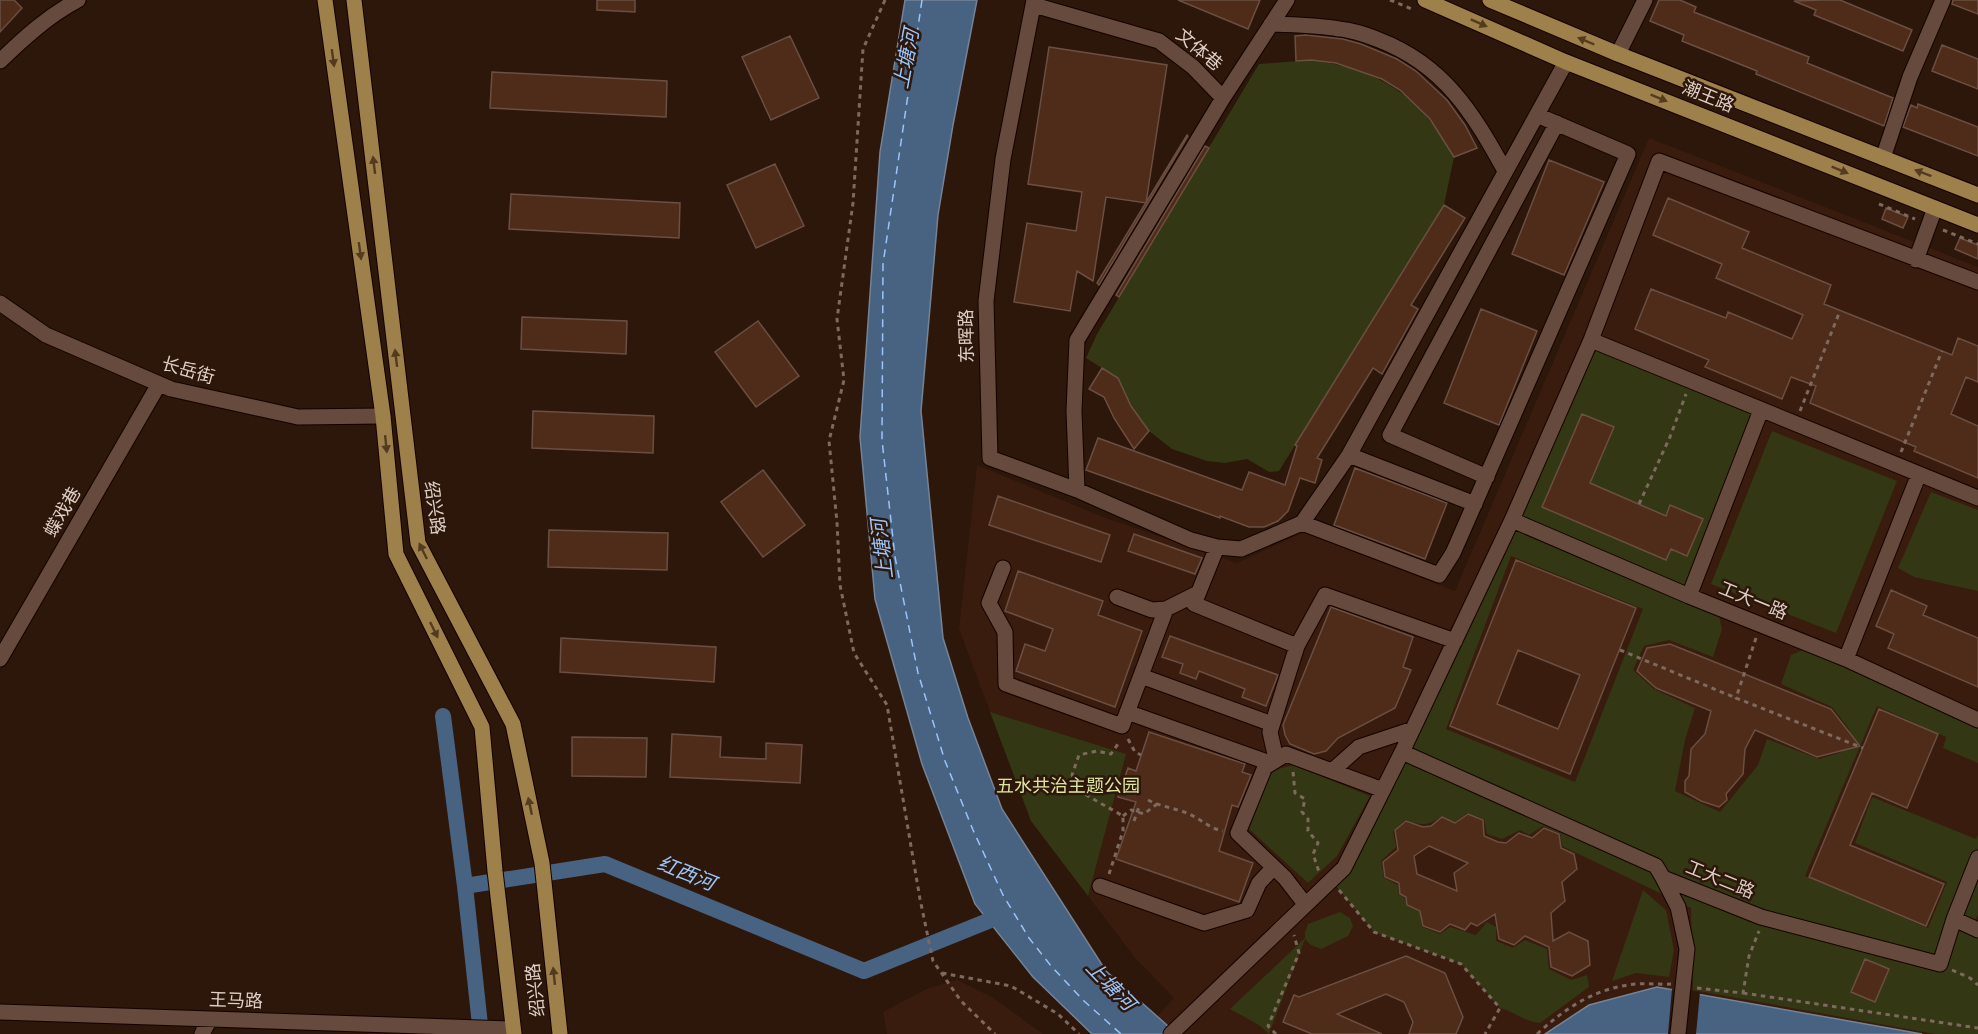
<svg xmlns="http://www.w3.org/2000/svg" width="1978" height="1034" viewBox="0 0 1978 1034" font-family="'Sofia Sans Condensed','Noto Sans SC',sans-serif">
  <rect width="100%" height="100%" fill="#2d160a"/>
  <path fill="#391c0d" d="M1649,138L1978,267V1034H1141L1174,998L1136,959L1031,821L959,629L977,465L1103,517L1237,563L1304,532L1455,591Z
    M957,980L992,997L1043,1034H887L883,1012L926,989Z"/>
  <path fill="#343713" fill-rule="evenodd" d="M1311,60C1379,69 1421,96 1454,157L1444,205L1279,471L1269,472L1247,459L1225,463L1207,461L1172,449L1149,431L1139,418L1124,392L1118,378L1086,358L1097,334L1259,64Z
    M1591,340L1761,410L1689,596L1717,608L1722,629L1713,657L1669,640L1644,646L1633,670L1654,689L1695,708L1685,740L1675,791L1720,812L1758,765L1767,739L1819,759L1842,752L1849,729L1832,707L1781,684L1791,655L1812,646L1978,729V763L1943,748L1946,737L1877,706L1805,876L1928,928L1947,882L1855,843L1872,797L1976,839L1978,834V914L1972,927L1978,929V1034H1935L1693,990L1691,908L1562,846L1560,833L1543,826L1529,835L1520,830L1502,839L1487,834L1484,819L1467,813L1455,822L1442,816C1428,826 1421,826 1405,820L1393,831L1396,847L1381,861L1384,878L1398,885L1399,895L1405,898L1407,906L1420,912L1422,927L1440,934L1450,927L1476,935L1487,922L1496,927V941L1513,948L1525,940L1547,949L1549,969L1571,980L1587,975L1589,987L1540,1023C1523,1021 1515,1012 1500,1008L1461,964L1374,932L1331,880L1344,867ZM1511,556L1643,609L1575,782L1446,729Z
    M1772,431L1897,481L1836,633L1711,584Z
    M1931,492L1978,510V591L1914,577L1898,568Z
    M990,712L1126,754L1088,896L1031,821Z
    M1293,765L1370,796L1337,856L1308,883L1249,829L1271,771Z
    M1643,890L1666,910L1674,950L1669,977L1636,973L1612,981Z
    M1340,912L1350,918L1353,926L1348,936L1321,949L1311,945L1305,939L1269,1034L1259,1025L1230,1009L1305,938V932L1308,924Z"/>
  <path fill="#486281" stroke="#758396" stroke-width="1.5" d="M905,0H977L953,125L938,215L921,411L943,638L968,718L1002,809L1106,971L1177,1034H1092L1033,977L975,904L922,764L875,599L860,437L880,152Z
    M1657,987L1922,1034H1545L1589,1005Z"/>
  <path fill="#2d160a" d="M1672,989L1700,992L1696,1034H1668Z"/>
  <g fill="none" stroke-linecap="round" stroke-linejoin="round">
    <path stroke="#486281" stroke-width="16" d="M443,716L465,886
      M481,1034L465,886L605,864L864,971L988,921L1006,911"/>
    <path stroke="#99c5fb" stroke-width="1.5" stroke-dasharray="8 6" stroke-linecap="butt" d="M922,0L883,264L882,440L895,557L918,673L945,761L973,830L1003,895L1029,938L1051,966L1084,1001L1121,1034"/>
  </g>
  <path fill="#4f2c1a" stroke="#6a4f42" stroke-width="1.5" fill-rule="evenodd" d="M0,0H14L22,8L0,32Z
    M597,0H635V12L597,10Z
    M1178,0H1260L1248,29Z
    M1659,0H1680L1696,7L1694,12L1809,57L1807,63L1893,98L1884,126L1756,74L1757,71L1682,41L1684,35L1650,21Z
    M1822,0H1840L1912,30L1903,51L1814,15L1816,10L1794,1Z
    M1953,0H1978V14L1952,4Z
    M1306,35L1343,39L1361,44L1397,59L1416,71L1447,100L1465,125L1477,148L1454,157L1430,119L1400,90L1382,79L1336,63L1311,60L1296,61L1295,36Z
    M790,36L819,98L771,120L742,57Z
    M1942,45L1978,59V89L1932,71Z
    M1049,47L1167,65L1146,203L1106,197L1093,281L1077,271L1070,311L1014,302L1027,223L1076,231L1082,192L1028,184Z
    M492,72L667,81L666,117L490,108Z
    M1918,104L1978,127V156L1903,127L1911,105L1917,108Z
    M1187,135L1188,136L1099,285L1097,283Z
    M1205,146L1209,148L1119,297L1116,295Z
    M1549,160L1604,182L1564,275L1512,254Z
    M775,164L804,226L756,248L727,185Z
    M511,194L680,203L679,238L509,229Z
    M1668,198L1749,232L1742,248L1831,285L1824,304L1952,355L1958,338L1978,346V382L1966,377L1951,414L1978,426V478L1914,451L1916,447L1810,403L1816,386L1791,377L1782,399L1705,367L1709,360L1635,329L1651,289L1726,318L1728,312L1792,339L1803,315L1716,278L1722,264L1653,235Z
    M1444,205L1465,218L1411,305L1418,309L1382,374L1373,368L1317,458L1322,460L1315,483L1300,478L1288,511L1278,521L1264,527H1249L1220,516V518L1086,470L1098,438L1242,490L1249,472L1285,485L1297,446L1295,445Z
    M1886,208L1908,217L1903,228L1882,219Z
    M1960,238L1978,245V259L1955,249Z
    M1481,309L1537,331L1499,425L1444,403Z
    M522,317L627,321L626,354L521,349Z
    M758,321L799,376L756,407L715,352Z
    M1102,368L1118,378L1131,406L1149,431L1134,449L1114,418L1104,397L1089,389Z
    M533,411L654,416L653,453L532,448Z
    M1582,414L1614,427L1590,483L1666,516L1670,505L1703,519L1687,556L1671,549L1666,560L1542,507Z
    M1355,468L1447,503L1425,559L1334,525Z
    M763,470L805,525L763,557L721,502Z
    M998,496L1110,535L1101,562L989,525Z
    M549,530L668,533L667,570L548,567Z
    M1134,534L1202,558L1195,574L1128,551Z
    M1516,560L1636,608L1570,774L1450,726ZM1518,650L1580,675L1558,729L1497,704Z
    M1018,571L1103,601L1098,615L1142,631L1115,707L1016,671L1025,644L1045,651L1053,629L1005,611Z
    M1891,590L1927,606L1923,615L1978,638V687L1888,648L1894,634L1876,626Z
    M1331,607L1413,637L1403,667L1411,670L1395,708L1338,738L1326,751L1314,754L1290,744L1285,735L1283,725Z
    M1170,636L1278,675L1266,706L1242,697L1245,689L1199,671L1196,679L1180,673L1183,664L1162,657Z
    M561,638L716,647L714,682L560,672Z
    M1670,644L1831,709L1860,746L1817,757L1755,730L1745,749L1743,774L1726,794L1727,800L1719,807L1701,801L1685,792V781L1689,776L1691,749L1705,734L1711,711L1656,688L1637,671L1647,648Z
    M1879,709L1938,734L1907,808L1872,793L1850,845L1944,884L1926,926L1809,877Z
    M1149,732L1245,764L1242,772L1251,775L1238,807L1232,805L1219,851L1253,863L1239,902L1116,859L1136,802L1118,797L1128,768L1136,771Z
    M672,734L721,737L720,757L766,759V743L802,745L800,783L670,777Z
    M572,737L647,738L646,777L572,776Z
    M1468,814L1483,820L1484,836L1498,842L1506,843L1519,833L1532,838L1544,828L1559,834L1561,848L1574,854L1577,869L1562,882L1565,901L1551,913L1553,941L1569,932L1588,941L1590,965L1572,976L1551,967L1549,947L1525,936L1514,945L1499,939L1495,914L1477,926L1471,923L1465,930L1450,924L1440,932L1423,926L1420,911L1407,905L1406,897L1400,894L1399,883L1385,877L1383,862L1398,850L1395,830L1406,821L1423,827L1431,826L1442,817L1455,823ZM1429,846L1468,863L1454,873L1457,891L1417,874L1414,856Z
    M1406,956L1445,973L1463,1017L1456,1034H1409L1413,1022L1404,1002L1386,994L1337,1014L1382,1034H1312L1283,1022L1294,995L1299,997Z
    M1865,959L1889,969L1875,1002L1851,992Z"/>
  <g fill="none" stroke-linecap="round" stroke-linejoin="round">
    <g stroke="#140200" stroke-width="17">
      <path id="minor" d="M1034,0L1003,159L986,301L990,458L1077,490L1191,540L1217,547L1241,549L1302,523L1349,455L1566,62
        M1034,5L1159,41L1193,67L1223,98
        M1271,24C1294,25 1317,25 1339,29C1353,30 1366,35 1379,40C1444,65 1473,113 1505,171
        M1618,54L1645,0
        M0,61C24,38 48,16 78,0
        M1883,158L1910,77L1943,0
        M1916,260L1935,208
        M0,303L46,335L171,389L298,417L383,416
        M1591,340L1978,498
        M1349,455L1475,504
        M1487,477L1390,435L1557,123
        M1077,490L1074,411L1077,340L1223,98L1287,0
        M1512,520L1689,596L1846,659L1978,720
        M1302,523L1439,575L1453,553L1628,154L1537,115
        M1217,547L1194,604L1297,646L1270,732L1276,759
        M1003,568L989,603L1005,632L1006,684L1122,726L1166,609L1198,593
        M1689,596L1761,410
        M1117,597L1152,610L1166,609
        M1297,646L1325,595L1455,641
        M0,659L159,384
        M1846,659L1919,474
        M1141,676L1272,724
        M1127,712L1270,763
        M1402,752L1656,866L1663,878L1761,917L1940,964L1954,919L1978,930
        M1332,771L1359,747L1413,729
        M1663,878L1678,907L1687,949L1678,1034
        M1100,886L1204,923L1247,910L1259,883L1273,868
        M1305,904L1285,878L1238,833L1265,767L1286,754L1383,790
        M1954,919L1978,858
        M0,1012L513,1029
        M202,1034L210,1019
        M1171,1034L1344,868L1402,752L1512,520L1591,340L1659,161L1978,282"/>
    </g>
    <g stroke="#140200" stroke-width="17">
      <path id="major" d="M325,0L383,416L396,554L482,727L495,871L514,1034
        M354,0L418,543L513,724L542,863L560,1034
        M1425,0L1566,62L1978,225
        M1490,0L1618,54L1978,195"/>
    </g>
    <path stroke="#7d695f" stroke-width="3" stroke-dasharray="4.5 4.5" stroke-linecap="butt" d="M885,0L863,49L853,203L837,319L844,380L829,441L837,522L840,585L854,653L887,705L920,899L933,961L961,1001L995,1034
      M1390,0L1414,10
      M1879,204L1915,219
      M1943,230L1978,244
      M1800,411L1840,311
      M1901,452L1942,351
      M1639,504L1670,437L1686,394
      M1756,638L1736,698L1863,748
      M1620,650L1736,698
      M1128,739L1135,752L1141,755
      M1293,772L1295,793L1305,799L1302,812L1308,819V831L1318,843L1313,854L1319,872
      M1148,800C1161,807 1176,808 1189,814C1201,819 1210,829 1223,831
      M1123,816L1131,810L1144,814L1157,804
      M1134,821L1140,804
      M1109,874L1123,831V816L1081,792L1072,775L1079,755L1097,751L1111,754L1120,741
      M1339,890L1374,932L1461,964L1500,1008L1485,1034
      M1952,970L1970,978L1978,985
      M942,973L1011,986L1058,1014L1079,1034
      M1697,988L1743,993L1749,956L1759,931
      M1743,993L1978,1028
      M1276,1034L1268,1026L1299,953L1294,935
      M1537,1034C1565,1009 1590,991 1628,985C1641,982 1657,985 1671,984"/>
    <use href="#minor" stroke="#654a3d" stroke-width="15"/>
    <use href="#major" stroke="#9d804a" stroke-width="15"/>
  </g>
  <defs><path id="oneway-solid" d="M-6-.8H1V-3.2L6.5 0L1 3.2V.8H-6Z" transform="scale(1.5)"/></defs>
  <g fill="#543b20">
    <use href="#oneway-solid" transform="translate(1479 23) rotate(24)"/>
    <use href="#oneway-solid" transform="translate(1586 41) rotate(-157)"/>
    <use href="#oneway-solid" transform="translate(333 58) rotate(82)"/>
    <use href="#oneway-solid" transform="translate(1659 98) rotate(22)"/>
    <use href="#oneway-solid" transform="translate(374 165) rotate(-97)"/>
    <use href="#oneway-solid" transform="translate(1840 170) rotate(22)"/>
    <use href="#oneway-solid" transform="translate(1923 173) rotate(-159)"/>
    <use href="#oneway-solid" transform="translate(360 251) rotate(82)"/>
    <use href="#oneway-solid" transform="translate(396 358) rotate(-97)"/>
    <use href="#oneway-solid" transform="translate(386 444) rotate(84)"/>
    <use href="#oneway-solid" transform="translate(423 551) rotate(-116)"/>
    <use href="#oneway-solid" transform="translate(434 630) rotate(64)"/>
    <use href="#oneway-solid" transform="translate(530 806) rotate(-102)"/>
    <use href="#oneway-solid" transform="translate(554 976) rotate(-96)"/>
  </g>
  <g text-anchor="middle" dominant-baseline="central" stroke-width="5" stroke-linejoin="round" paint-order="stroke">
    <g font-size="18" fill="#dfcfc7" stroke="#2d160a">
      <text transform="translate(1199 50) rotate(40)">文体巷</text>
      <text transform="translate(1708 97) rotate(22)">潮王路</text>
      <text transform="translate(967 336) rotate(-91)">东晖路</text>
      <text transform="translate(188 371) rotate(16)">长岳街</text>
      <text transform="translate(434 508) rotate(82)">绍兴路</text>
      <text transform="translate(63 512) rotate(-60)">蝶戏巷</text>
      <text transform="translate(1753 601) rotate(22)">工大一路</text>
      <text transform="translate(1720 880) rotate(22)">工大二路</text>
      <text transform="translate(536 990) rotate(-96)">绍兴路</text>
      <text transform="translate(236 1001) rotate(2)">王马路</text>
    </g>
    <g font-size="18" fill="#dde5a0" stroke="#2d160a">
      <text x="1068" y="786">五水共治主题公园</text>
    </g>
    <g font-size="20" font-style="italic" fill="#99c5fb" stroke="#2d160a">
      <text transform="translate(907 59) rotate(-79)">上塘河</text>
      <text transform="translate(883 549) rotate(-97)">上塘河</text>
      <text transform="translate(686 874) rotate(22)">红西河</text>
      <text transform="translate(1110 986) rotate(46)">上塘河</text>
    </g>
  </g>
</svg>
